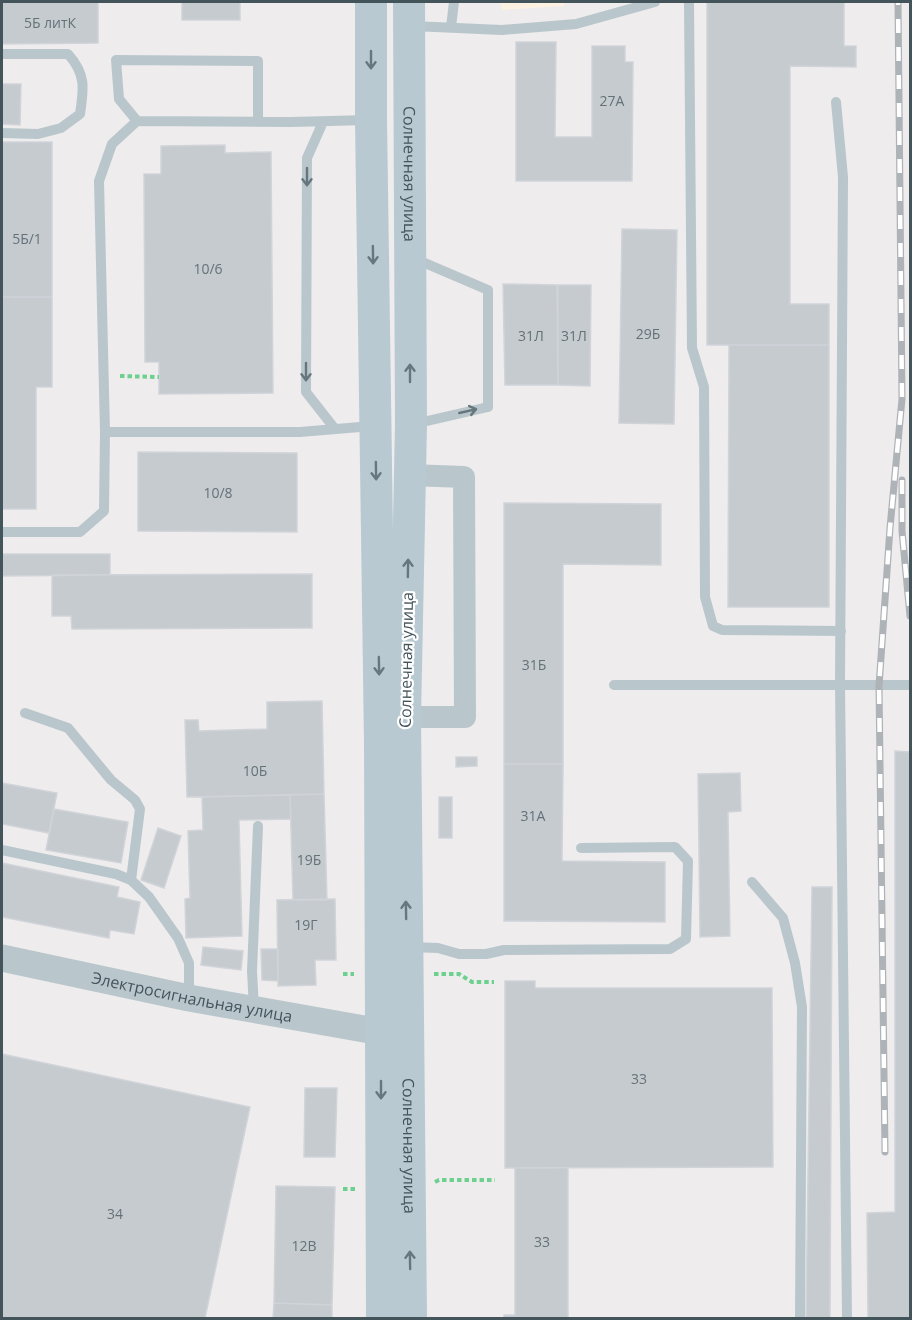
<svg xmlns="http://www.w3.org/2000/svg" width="912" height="1320" viewBox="0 0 912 1320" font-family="'Open Sans',sans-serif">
  <rect width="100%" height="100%" fill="#efeced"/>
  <path fill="#fdf1e2" d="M500,2H564V6L502,10Z"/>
  <path fill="#c6cbd0" stroke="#d0d4d9" stroke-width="1.5" d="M2,2H98V43L2,44Z
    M182,2H240V20H182Z
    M707,2H844V46H856V67L790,66V304H829V345H707Z
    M516,42H556L555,137H592V46H625V62H633L632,181H516Z
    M2,84H21L20,125L2,124Z
    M2,142H52V297H2Z
    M225,145V153L271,152L273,393L159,394V362H145L144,174H161V146Z
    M622,229L677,230L674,424L619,423Z
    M503,284L557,285L558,385H505Z
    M558,285H591L590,386L558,385Z
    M2,297H52V387H36V509H2Z
    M729,345H829V607H728Z
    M138,452L297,453V532L138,531Z
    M504,503L661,504V565L563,564V764H504Z
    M2,554H110V575L2,576Z
    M312,574V628L72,629L71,616H52V575Z
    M322,701L324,794L187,797L185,720H198L199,731L267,729V702Z
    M895,751L910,752V1318H868L867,1213L895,1212Z
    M456,757H477V766L456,767Z
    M504,764H563L562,861L665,862V922L504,921Z
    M740,773L741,811L728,812L730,936L700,937L698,774Z
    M2,783L57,793L49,833L2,824Z
    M324,794L327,900H293L290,795Z
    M290,795L291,819L239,820L242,936L186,938L185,899L190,898L188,831L203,830L202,797Z
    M439,797H452V838H439Z
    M54,809L128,822L121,863L46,850Z
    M158,828L181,836L164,888L141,880Z
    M2,863L119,887L117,897L140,902L134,934L110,930L109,938L2,917Z
    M812,887H832L830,1318H806Z
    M335,899L336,960H315L316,985L278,986L277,900Z
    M203,947L243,951L241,970L201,965Z
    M261,949H278V981L262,980Z
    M505,981H535V988H772L773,1167L505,1168Z
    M2,1054L250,1107L205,1318H2Z
    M305,1088H337L335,1157H304Z
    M515,1168H568V1318H504V1315H515Z
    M276,1186L335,1187L332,1305L274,1303Z
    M274,1303L332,1305V1318H273Z"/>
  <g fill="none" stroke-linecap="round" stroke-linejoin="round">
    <path stroke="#6cd18f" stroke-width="4" stroke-dasharray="4.5 3" stroke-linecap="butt" d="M120,376L159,377
      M343,974H354
      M434,974H459L472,982H494
      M435,1182L439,1180H495
      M343,1189H357"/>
    <path stroke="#b9c7cd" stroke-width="10" d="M689,2L692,348L704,387L705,597L713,626L722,630L841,631
      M412,26L502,30L576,24L655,2
      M451,27L454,2
      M2,54H68C86,74 84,88 80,114L61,128L38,134L2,133
      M836,102L843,177L840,685L847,1318
      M137,121L119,99L116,60L258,61V122
      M323,122L307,158L306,392L335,429
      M413,258L488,290V407L414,424
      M105,432L99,181L112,144L137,121L291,122L368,120
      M2,532H80L104,511L105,432H300L372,426
      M614,685H910
      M25,713L68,728L111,780L135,800L140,809L131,880
      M2,850L116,874L131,880L149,897L178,938L189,963V998
      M752,882L783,918L795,963L802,1007L800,1318
      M410,947L438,948L459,954H486L504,950L670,949L686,939L688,861L675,847L581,848
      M254,1009L252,971L258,826"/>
    <path stroke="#b9c7cd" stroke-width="22" d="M405,717H465L464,477L409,475"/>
    <path stroke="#b9c7cd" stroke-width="27" id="s1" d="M2,958L189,998L381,1032"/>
    <g stroke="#b8c9d2" stroke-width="32">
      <path d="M371,2V120L380,742L382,1318"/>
      <path id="s2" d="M409,2L411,424L405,717L411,1318"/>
    </g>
    <g stroke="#aeb3b7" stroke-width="7">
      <path id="rail" d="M902,480V531L910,616
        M885,1152L879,686L890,528L902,399L898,2"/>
    </g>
    <use href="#rail" stroke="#fff" stroke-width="4.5" stroke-dasharray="14" stroke-linecap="butt"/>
  </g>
  <defs><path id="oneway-shaft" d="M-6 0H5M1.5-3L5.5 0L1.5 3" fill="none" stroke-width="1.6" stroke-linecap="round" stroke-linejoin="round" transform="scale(1.5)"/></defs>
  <g stroke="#66777f">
    <use href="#oneway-shaft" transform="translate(371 60) rotate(90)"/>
    <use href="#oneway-shaft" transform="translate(373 255) rotate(89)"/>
    <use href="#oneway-shaft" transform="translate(410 373) rotate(-90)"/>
    <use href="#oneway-shaft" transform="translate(376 471) rotate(89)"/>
    <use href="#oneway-shaft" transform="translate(408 568) rotate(-89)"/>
    <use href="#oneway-shaft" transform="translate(379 666) rotate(89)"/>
    <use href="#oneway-shaft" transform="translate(406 910) rotate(-91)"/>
    <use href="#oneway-shaft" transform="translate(381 1090) rotate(90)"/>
    <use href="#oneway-shaft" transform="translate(410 1260) rotate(-91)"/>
  </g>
  <g stroke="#66767d">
    <use href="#oneway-shaft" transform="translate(307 177) rotate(90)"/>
    <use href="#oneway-shaft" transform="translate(306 372) rotate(90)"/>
    <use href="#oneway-shaft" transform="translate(468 411) rotate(-13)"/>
  </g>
  <g text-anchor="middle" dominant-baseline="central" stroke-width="4.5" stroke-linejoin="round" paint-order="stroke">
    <g font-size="14" fill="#647278">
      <text x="50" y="22">5Б литК</text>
      <text x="612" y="100">27А</text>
      <text x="27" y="238">5Б/1</text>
      <text x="208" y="268">10/6</text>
      <text x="648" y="333">29Б</text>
      <text x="531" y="335">31Л</text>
      <text x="574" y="335">31Л</text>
      <text x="218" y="492">10/8</text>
      <text x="534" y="664">31Б</text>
      <text x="255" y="770">10Б</text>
      <text x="533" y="815">31А</text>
      <text x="309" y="859">19Б</text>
      <text x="306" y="924">19Г</text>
      <text x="639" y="1078">33</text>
      <text x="115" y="1213">34</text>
      <text x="542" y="1241">33</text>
      <text x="304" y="1245">12В</text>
    </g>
    <g font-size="16" fill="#43545b" stroke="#fff">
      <text stroke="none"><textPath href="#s2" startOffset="172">Солнечная улица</textPath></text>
      <text transform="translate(406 660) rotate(-89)">Солнечная улица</text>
      <text stroke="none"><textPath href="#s1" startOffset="194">Электросигнальная улица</textPath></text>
      <text stroke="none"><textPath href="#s2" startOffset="1144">Солнечная улица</textPath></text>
    </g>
  </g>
  <rect width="912" height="1320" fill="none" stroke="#43545b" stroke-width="6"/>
</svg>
